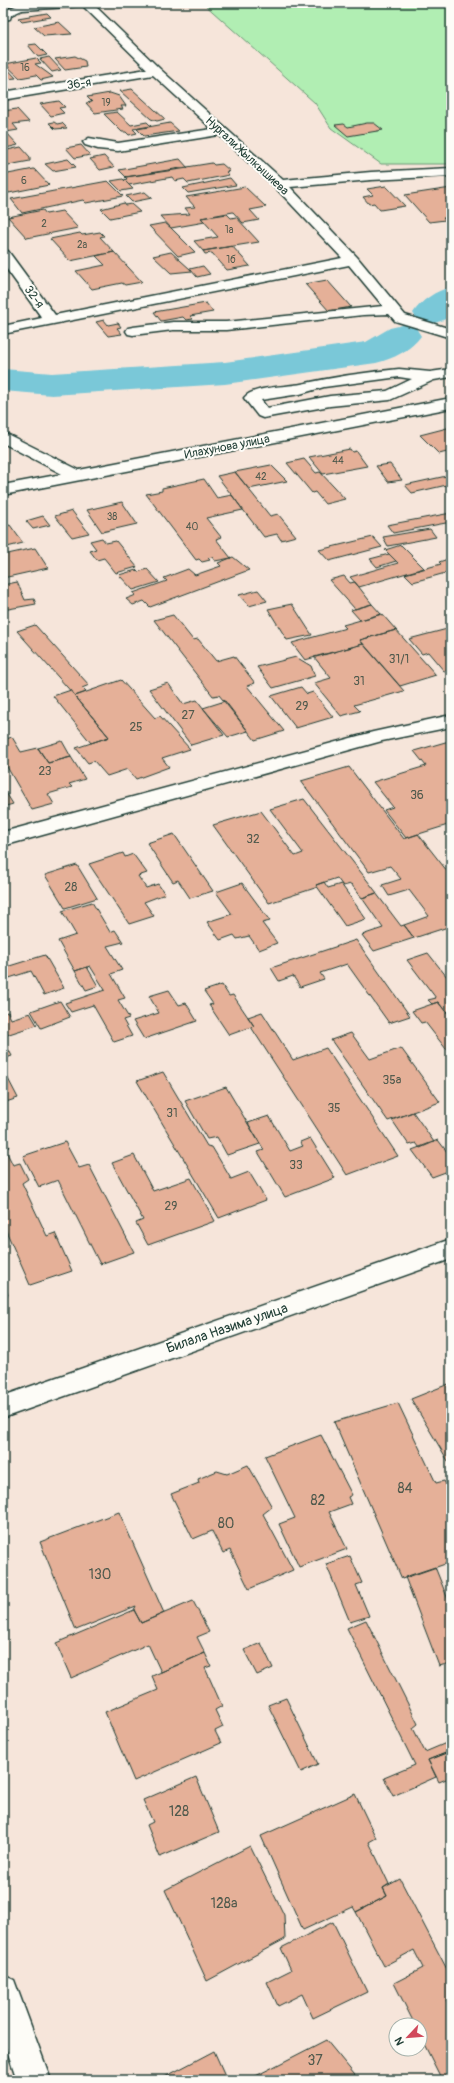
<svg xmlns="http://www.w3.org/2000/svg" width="454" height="2083" viewBox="0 0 454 2083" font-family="Pangolin,sans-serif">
  <rect width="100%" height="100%" fill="#f6e5da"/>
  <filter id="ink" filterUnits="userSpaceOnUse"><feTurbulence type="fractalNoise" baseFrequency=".025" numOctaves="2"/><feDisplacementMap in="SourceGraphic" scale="8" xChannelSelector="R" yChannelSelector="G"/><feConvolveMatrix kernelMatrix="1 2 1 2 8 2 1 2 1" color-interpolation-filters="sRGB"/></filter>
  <g filter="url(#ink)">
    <path fill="#b1eeb3" stroke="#689674" d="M203,3H451V164H381L331,128L315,103Z"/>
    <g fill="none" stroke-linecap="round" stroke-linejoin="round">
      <path fill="#7ac8d8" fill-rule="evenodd" d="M451,287V315C440,324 431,324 418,321L413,313C422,300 435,291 451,287Z
        M403,325L416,328L421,336C411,350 393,359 376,363L225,384L52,395L3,391V369L52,373L225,362L366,342L390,328Z"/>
    </g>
    <path fill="#e5b098" stroke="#1f3d34" d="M3,3H37L3,7Z
      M47,13L51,17L22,22L18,18Z
      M59,22L72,34L44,36L34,27Z
      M36,44L47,55L38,57L28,45Z
      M75,56L85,61L86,67L65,70L55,59Z
      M49,57L61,70L52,72L40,59Z
      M36,58L41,63L35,64L53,77L41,80L36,75L20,78L5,64Z
      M3,64L16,78L5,79L3,77Z
      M132,89L165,119L157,121L151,119L120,91Z
      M110,93L119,96L126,106H121L123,109L95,113L86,103L92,102L87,97Z
      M59,101L65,107L59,108L64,113L51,116L40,104Z
      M17,109L29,122L13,124L18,130L6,132L3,128V111Z
      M117,112L131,125L147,122L151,126L133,129L137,133L129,135L126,132H122L104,114Z
      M54,122L57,124L62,123L67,128L55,129L49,123Z
      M170,123L179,131L144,136L137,129Z
      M367,123H374L383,130L348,136L335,125L344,124L348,127Z
      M3,131H5L18,145L6,148L3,144Z
      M81,145L90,155L75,158L66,148Z
      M21,147L30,157V161L3,166V151Z
      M104,156L114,167L100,170L90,159Z
      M68,159L76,167L53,171L45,164Z
      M180,159L188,168L126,177L119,170Z
      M212,163L214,165L222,164L230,171L226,172L229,175L188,183L184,179L175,181L172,177L129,185L124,180L127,179L125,177Z
      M34,169L49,185L9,193L3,186V175Z
      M230,178L236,185L188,193L183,188Z
      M123,179L133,189L121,191L111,181Z
      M108,181L123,196L86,203L83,200L22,213L11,199Z
      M386,186L405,206L380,210L374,203L369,204L363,197L373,195L367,189Z
      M245,187L266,207L250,210L259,220L243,223L233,212L201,218L205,222L171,228L160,216L190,214L185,208L195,207L186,197Z
      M451,188V217L443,218L445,220L429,222L405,195Z
      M145,192L152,198L132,202L126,196Z
      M124,203L125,205L131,204L140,212L110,218L101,209Z
      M43,210L46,214L62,211L78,228L27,238L8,217Z
      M227,214L231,218L236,217L259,242L203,251L194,241L218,237L201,218Z
      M165,223L171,228L195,252L178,256L149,226Z
      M100,232L104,236L100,237L114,252L70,261L50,239L80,233L82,235Z
      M232,246L250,266L227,270L212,253L205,254L203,251Z
      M114,252L142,282L125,285L122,283L92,289L76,271L105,265L96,256Z
      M171,252L190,269L192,271L171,273L153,256Z
      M203,266L210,274L197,277L190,269Z
      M327,280L351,307L329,311L305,284Z
      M206,303L213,312L190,316L193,319L186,320L183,317L161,321L154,312Z
      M104,320L108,325L118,323L121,327L117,328L122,334L108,336L96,322Z
      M451,427V451L439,454L420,435Z
      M350,449L352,452L356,451L367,466L323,474L309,457Z
      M304,459L316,473L320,472L345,499L325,504L315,492L312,493L287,463Z
      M390,464L402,480L388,482L376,466Z
      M271,465L287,481L249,489L235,472Z
      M235,472L270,516L278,514L296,536L281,540L277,534L264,537L217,476Z
      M451,475V484L412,493L405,485Z
      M204,479L217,498L232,495L243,510L206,518L221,537L216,539L231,558L215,561L212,557L208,558L210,560L202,562L199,559L196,560L146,494L162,491V488Z
      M122,502L137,524L102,532L87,510Z
      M72,511L89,533L72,537L55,516Z
      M451,513V522L393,533L387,525Z
      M43,516L50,525L33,529L26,521Z
      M10,525L23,543L3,548V527Z
      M430,529L436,537L388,546L383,537Z
      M373,537L382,547L329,561L319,550Z
      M102,538L106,543L116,541L137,567L116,573L104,558L97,560L90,551L96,549L90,541Z
      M401,545L424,568L359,587L350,577L398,563L385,550Z
      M35,548L48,568L3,578V555Z
      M389,554L396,561L377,567L370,559Z
      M233,557L249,570L150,607L144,601L133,605L126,599L136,595L133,593L167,581L164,578L188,569L195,575L221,566L218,563Z
      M451,558V574L449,572L413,582L405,574L441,564L439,562Z
      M147,569L159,582L133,590L119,575L136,570L138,572Z
      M344,576L350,583L355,582L372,604L355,609L329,580Z
      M17,582L25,600L34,599L36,604L3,610V585Z
      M258,590L267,601L249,606L239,595Z
      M292,604L312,635L287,640L268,609Z
      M372,604L381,614L360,620L351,610Z
      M382,614L396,630L360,640L363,644L305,660L292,643L346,628L343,625Z
      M173,615L193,640L198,639L216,661L234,656L255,683L247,686L284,731L255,740L219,695L213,696L154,620Z
      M35,625L89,685L82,688L86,692L75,696L17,631Z
      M451,628V669L444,671L428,652L422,654L409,639Z
      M396,630L436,675L400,686L360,640Z
      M363,644L404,691L354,705L360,711L341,716L314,683L331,678L314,657Z
      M296,657L311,666L315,676L273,688L257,667Z
      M121,680L155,718L160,716L190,749L162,758L169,767L136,779L128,769L107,776L94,761L88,763L76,748L109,737L75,696Z
      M168,683L183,704L197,700L224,735L191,745L149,689Z
      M301,687L307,694L313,692L333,717L296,728L271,696Z
      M71,690L75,696L109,737L91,743L53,696Z
      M225,701L248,731L228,737L203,708Z
      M12,737L21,752L38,748L48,763L71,757L85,779L69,784L72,787L48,794L54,804L32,810L3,760V740Z
      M62,741L71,757L48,763L38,748Z
      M449,741L451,744V824L406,838L384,810L393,807L373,782L426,766L414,751Z
      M349,767L404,839L418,834L451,876V926L414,938L404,925L429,916L409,890L389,896L382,885L401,879L390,866L369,872L301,781Z
      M3,788L13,804L3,807Z
      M304,799L377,893L362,898L351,884L343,886L337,878L316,885L318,887L269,903L213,825L261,811L295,856L303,853L270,809Z
      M174,834L213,891L190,898L178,880L173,882L147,843Z
      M123,853L125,857L133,854L147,873L138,876L146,888L158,884L165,894L144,902L154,916L129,924L89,864Z
      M77,865L97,898L65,908L45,875Z
      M324,882L328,888L341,884L366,919L345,926L316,885Z
      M242,883L270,921L262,923L277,943L259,950L249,936L237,939L234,935L220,940L207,922L232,914L216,892Z
      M376,893L401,926L404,925L414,938L374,951L362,935L383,928L362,898Z
      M92,902L110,932L115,930L123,942L107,946L122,970L111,974L125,998L118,1000L129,1018L123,1020L132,1036L114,1042L93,1005L71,1012L65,1003L105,990L90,966L75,971L58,941L76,935L62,911Z
      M356,940L410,1016L389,1023L347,964L320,973L324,979L300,987L293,976L279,981L271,968Z
      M428,953L451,982V1010L446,1012L438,1002L432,1004L428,1000L436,998L407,960Z
      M45,955L64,988L44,995L31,971L3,980V968Z
      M87,967L98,986L86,990L75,971Z
      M222,985L229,996L233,995L254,1026L229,1035L209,1005L213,1004L204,991Z
      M169,990L179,1005L186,1003L197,1021L144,1039L133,1021L159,1013L149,996Z
      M60,1001L70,1017L41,1028L31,1011Z
      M438,1002L446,1012L451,1013V1048L446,1049L425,1022L421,1023L412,1011Z
      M8,1012L11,1019L30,1013L37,1025L3,1036V1013Z
      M262,1012L293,1060L326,1048L398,1156L347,1175L251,1027L254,1026L248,1017Z
      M351,1033L370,1059L401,1048L440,1102L388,1121L331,1040Z
      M3,1039L12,1056L3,1059Z
      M163,1072L207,1146L212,1147L231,1179L249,1172L266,1200L219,1218L137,1081Z
      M5,1073L18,1098L3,1103V1074Z
      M226,1087L260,1144L227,1155L217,1137L207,1139L185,1101Z
      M413,1112L434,1142L420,1148L416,1143L409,1145L392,1120Z
      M269,1116L290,1151L303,1146L300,1142L310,1138L335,1178L285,1197L258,1152L264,1150L248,1123Z
      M3,1134L9,1147L3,1149Z
      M438,1140L451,1157V1170L432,1177L412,1150Z
      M65,1142L79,1168L89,1165L134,1252L100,1264L58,1180L39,1187L23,1156Z
      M7,1153L13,1165L20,1163L28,1179L22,1183L47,1236L55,1233L72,1271L30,1285L3,1224V1155Z
      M134,1155L153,1191L191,1178L215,1221L148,1245L136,1223L143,1220L112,1163Z
      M3,1283L8,1295L3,1297Z
      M451,1383V1466L411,1399Z
      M398,1403L436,1483L444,1481L451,1493V1562L402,1579L334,1422Z
      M321,1435L352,1495L348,1497L351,1504L329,1512L347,1549L299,1567L279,1524L295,1518L265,1456Z
      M248,1465L272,1507L263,1514L293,1570L249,1589L230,1550L223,1553L212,1531L193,1539L171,1494L199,1483L198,1479L217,1471L227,1474Z
      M119,1512L164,1613L141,1623L134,1610L136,1606L76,1630L40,1542Z
      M350,1556L362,1583L356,1585L369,1616L350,1622L326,1564Z
      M435,1567L451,1607V1663L439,1666L405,1577Z
      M193,1601L209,1632L197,1637L205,1653L161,1672L148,1644L71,1678L56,1643L134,1610L141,1623Z
      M366,1620L418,1724L413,1728L425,1752L451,1741V1751L428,1760L436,1777L393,1796L384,1778L415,1765L347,1628Z
      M261,1643L273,1668L257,1675L244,1650Z
      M205,1653L211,1666L205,1668L222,1706L215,1710L223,1727L215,1731L221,1743L134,1781L105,1712L158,1690L152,1676Z
      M286,1698L318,1764L301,1772L268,1705Z
      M451,1751V1777L439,1782L428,1760Z
      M196,1777L219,1832L160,1857L147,1825L153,1822L143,1800Z
      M355,1794L376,1838L369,1842L389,1884L383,1888L387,1896L356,1912L353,1907L303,1930L261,1836Z
      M250,1846L284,1915L285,1939L207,1981L165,1890Z
      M400,1879L451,1977V1997L446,2000L451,2009V2078L447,2080H442L420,2036V2025H415L394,1983L423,1968L414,1950L384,1966L356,1912L387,1896L383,1888Z
      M333,1922L367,1992L313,2018L302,1994L278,2006L267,1982L291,1970L281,1948Z
      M326,2040L359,2080H248Z
      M214,2051L227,2080H159Z"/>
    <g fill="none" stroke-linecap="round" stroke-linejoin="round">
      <g stroke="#1f3d34" stroke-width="3">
        <path id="minor" d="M92,3L160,69L283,180L371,172L451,168V176L371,180L290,187L357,257L405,315L451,329V338L395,321L389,314L363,315L226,330H173L133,335L128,334L126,331L128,328L133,327L173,322H226L383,306L349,265L3,334V326L42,318L3,264V250L8,251L55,315L342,258L275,187L219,135L118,151L98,149L85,145L83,142L89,138L118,143L212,129L153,75L3,100V92L147,69L83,6L22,10L11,15L10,19L3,20V11L20,4Z
          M399,369L430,372L451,369V377L434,380L390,400L330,406L263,418L258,416L244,398C253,386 286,387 301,384C333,377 366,372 399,369ZM399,377L412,379L387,391L330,396L267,408L261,400L300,394L324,387Z
          M451,398V408L3,495V485L62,474L3,443V432L79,470Z
          M451,715V727L382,741L3,846V832L373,732Z
          M451,1239V1259L3,1418V1396Z
          M3,1975L14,1980L51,2080H17L3,2038Z"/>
      </g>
      <use href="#minor" fill="#fdfcf7" fill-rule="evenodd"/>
    </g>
  </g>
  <g text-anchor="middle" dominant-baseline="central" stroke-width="4" stroke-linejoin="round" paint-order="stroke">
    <g font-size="10" fill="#505a4d">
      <text x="25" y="68">16</text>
      <text x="106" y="103">19</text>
      <text x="24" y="181">6</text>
      <text x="44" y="224">2</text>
      <text x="229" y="230">1а</text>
      <text x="82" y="245">2а</text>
      <text x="231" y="260">1б</text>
      <text x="338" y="461">44</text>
      <text x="261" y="477">42</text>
      <text x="112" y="517">38</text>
      <text x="192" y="527">40</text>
    </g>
    <g font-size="12" fill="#1f3d34" stroke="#fdfcf7">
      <text transform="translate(79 84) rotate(-9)">36-я</text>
      <text transform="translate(247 156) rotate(43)">Нургали Жылкышиева</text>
      <text transform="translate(34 297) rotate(54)">32-я</text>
      <text transform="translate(227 447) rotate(-11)">Илахунова улица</text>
    </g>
    <g font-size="12" fill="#505a4d">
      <text x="399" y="659">31/1</text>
      <text x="359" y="681">31</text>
      <text x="302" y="706">29</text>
      <text x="188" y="715">27</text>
      <text x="136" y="727">25</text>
      <text x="45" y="771">23</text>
      <text x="417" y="795">36</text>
      <text x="253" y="839">32</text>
      <text x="71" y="887">28</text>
      <text x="392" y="1080">35а</text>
      <text x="334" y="1108">35</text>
      <text x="172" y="1113">31</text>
      <text x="296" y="1165">33</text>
      <text x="171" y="1206">29</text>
    </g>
    <g font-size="14" fill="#1f3d34" stroke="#fdfcf7">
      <text transform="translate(227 1328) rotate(-19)">Билала Назима улица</text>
    </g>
    <g font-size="14" fill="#505a4d">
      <text x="405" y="1488">84</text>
      <text x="318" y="1500">82</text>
      <text x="226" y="1523">80</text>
      <text x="100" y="1574">130</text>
      <text x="179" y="1811">128</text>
      <text x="224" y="1903">128а</text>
      <text x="315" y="2060">37</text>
    </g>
  </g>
  <rect width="454" height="2083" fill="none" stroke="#fdfcf7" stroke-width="16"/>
  <rect x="8" y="8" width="438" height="2067" fill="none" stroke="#1f3d34" stroke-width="1.5" filter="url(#ink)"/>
  <g transform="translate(408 2037) rotate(244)"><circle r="19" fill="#fdfcf7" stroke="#a4b0a9"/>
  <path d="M0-3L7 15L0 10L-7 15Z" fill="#d1495b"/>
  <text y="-6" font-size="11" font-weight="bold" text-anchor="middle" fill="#1f3d34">N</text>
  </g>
</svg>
